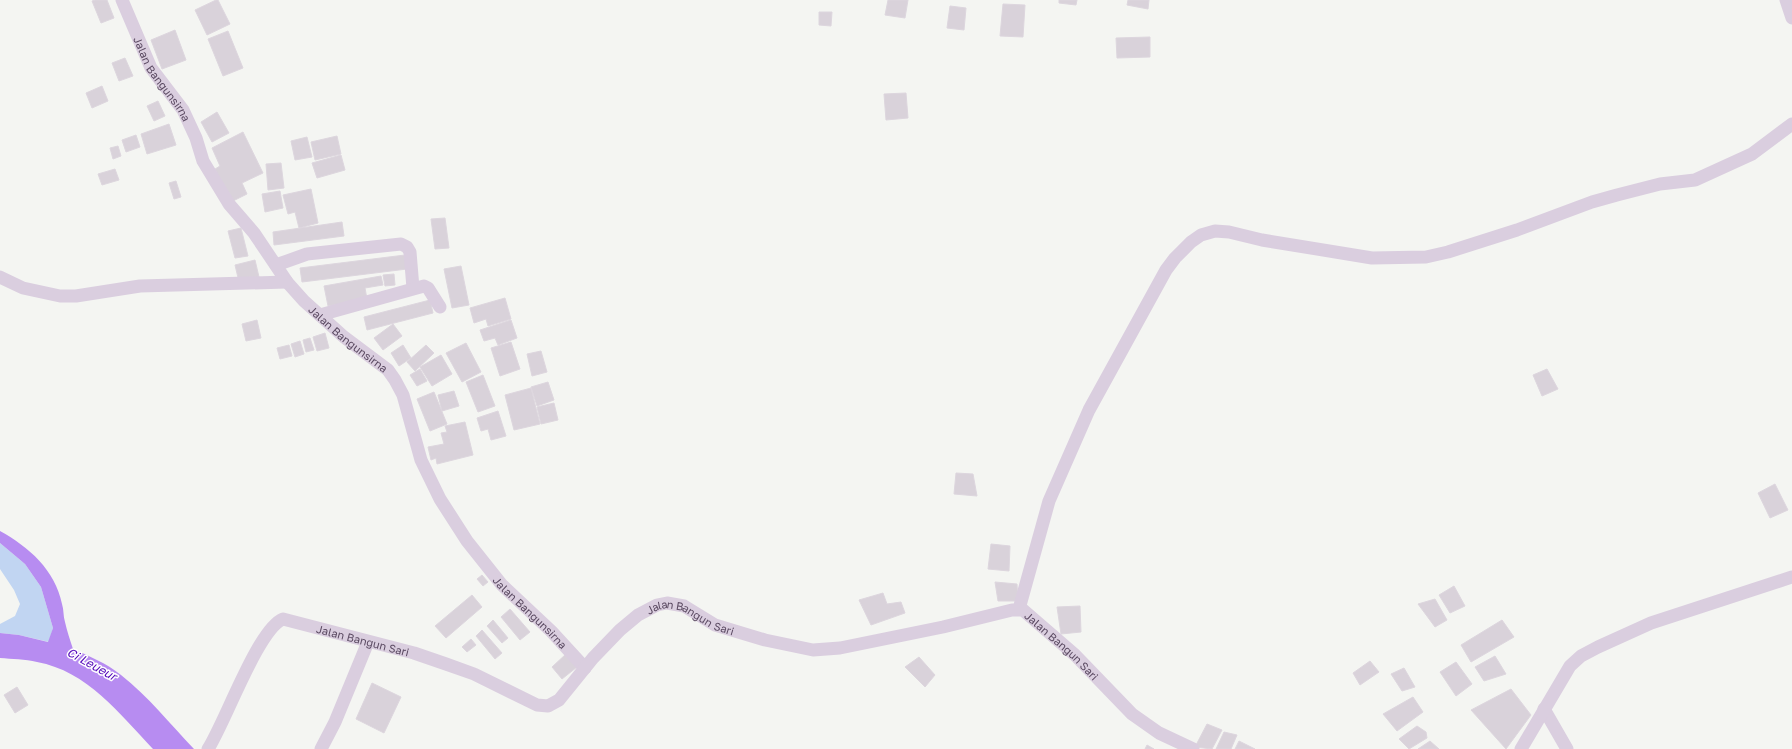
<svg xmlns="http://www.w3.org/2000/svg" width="1792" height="749" viewBox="0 0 1792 749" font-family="'Golos Text',sans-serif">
  <rect width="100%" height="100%" fill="#f4f5f2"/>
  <path fill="#c1d5f2" d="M0,543L25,564L41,587L53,628L49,642L19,635L0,633V624L15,616L20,604L14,590L0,569Z"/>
  <path fill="#b78cf1" d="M0,531C29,547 55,570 62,604C64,610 63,616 65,622C67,631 70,640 73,649C89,656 106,663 121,675C148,696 170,724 194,749H153C120,714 87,671 37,662C25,659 12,659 0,658V633L19,635L48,642L53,628L41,587L25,564L0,543Z"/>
  <path fill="#d9d2da" stroke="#ddd6de" d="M95,0H107L114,18L101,23L92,1Z
    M216,0H218L230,24L207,35L195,10Z
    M888,0H908L905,18L885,15Z
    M1059,0H1077L1076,5L1059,3Z
    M1128,0H1149L1148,9L1127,5Z
    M1003,4L1025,5L1023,37L1000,36Z
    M950,6L966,8L964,30L947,28Z
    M819,12H832L831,26L819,25Z
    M175,30L186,60L162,69L151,40Z
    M228,31L243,68L223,76L208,39Z
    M1150,37V57L1117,58L1116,38Z
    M125,58L133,76L119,81L112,63Z
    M102,86L108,101L92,108L86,93Z
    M906,93L908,118L886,120L884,94Z
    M158,101L165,116L154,121L147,106Z
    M217,112L229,133L212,142L201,122Z
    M169,124L176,145L147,154L141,134Z
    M243,132L263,173L242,183L247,194L231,202L215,169L220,166L212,148Z
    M136,135L140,147L126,152L122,140Z
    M337,136L341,154L315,160L311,142Z
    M307,137L312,157L295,160L291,141Z
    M118,146L121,156L113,159L110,148Z
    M341,155L345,170L317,178L312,163Z
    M281,163L284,188L268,190L266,164Z
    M115,169L119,180L102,185L98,174Z
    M176,181L181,197L174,199L169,183Z
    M311,189L318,223L299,228L295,212L288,214L283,195Z
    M280,191L283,208L265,212L262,194Z
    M445,218L449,248L435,249L431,219Z
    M342,222L344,236L274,245L273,232Z
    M241,228L248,256L235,258L228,231Z
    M405,255L407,269L302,282L300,268Z
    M255,260L259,277L239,282L235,265Z
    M461,266L469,305L452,308L444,269Z
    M394,274L395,285L385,286L383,275Z
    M381,276L383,285L365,288L367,299L328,306L324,286Z
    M505,298L511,319L488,326L486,319L474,323L470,308Z
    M430,300L433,313L367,330L364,317Z
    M257,320L261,338L246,341L242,324Z
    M511,320L517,338L498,345L495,338L484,341L480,330Z
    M393,324L402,336L383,350L374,338Z
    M325,333L329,348L317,351L313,337Z
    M310,338L314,350L306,352L303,340Z
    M300,341L304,354L295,357L291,344Z
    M511,342L520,369L500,376L491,348Z
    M466,343L481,372L462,382L446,353Z
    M289,345L292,356L280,359L277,348Z
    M403,345L411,358L399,366L391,353Z
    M426,345L434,353L415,371L407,362Z
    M541,351L547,372L532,376L527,354Z
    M441,355L452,374L432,386L420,367Z
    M420,369L427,381L417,386L410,375Z
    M1547,369L1558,389L1542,396L1533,375Z
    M483,375L495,406L478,412L466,382Z
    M548,382L554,400L537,406L531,387Z
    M531,388L540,424L514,430L505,395Z
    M454,391L459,406L442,411L438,395Z
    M434,392L447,424L430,431L417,399Z
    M554,403L558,420L541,424L537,407Z
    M498,411L506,436L491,440L488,429L481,431L477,418Z
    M465,422L473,455L437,464L436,458L431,460L428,447L444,444L441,433L447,432L445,426Z
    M956,473L973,474L977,496L954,494Z
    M1775,484L1788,510L1770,518L1758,493Z
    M991,544L1010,546L1009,571L988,569Z
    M482,575L488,582L483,586L477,579Z
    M995,582L1017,584L1018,601H998Z
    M1454,586L1465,606L1450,613L1439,595Z
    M883,593L887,604L901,602L905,613L871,625L859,600Z
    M472,595L482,607L446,638L435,626Z
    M1435,599L1447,620L1435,627L1418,604Z
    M1080,606L1081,632L1061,634L1057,607Z
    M510,609L530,632L520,640L501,617Z
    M493,620L508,638L502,643L487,626Z
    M1502,620L1514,637L1471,662L1461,645Z
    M482,630L502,653L495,659L476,636Z
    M471,639L476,645L467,652L462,647Z
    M566,654L577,667L562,679L552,667Z
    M1495,656L1506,674L1484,681L1475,667Z
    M919,657L935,675L925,687L905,667Z
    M1370,661L1379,672L1360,685L1353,673Z
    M1456,662L1472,684L1456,696L1440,672Z
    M1404,668L1415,687L1402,691L1391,674Z
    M372,683L401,697L384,733L356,719Z
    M17,687L28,705L15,713L4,695Z
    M1511,689L1531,715L1506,749L1471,710Z
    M1413,697L1423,712L1397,731L1383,714Z
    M1207,724L1222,730L1212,749L1195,747Z
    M1417,726L1426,732L1427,738L1409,749L1399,739Z
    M1224,732L1237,735L1231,749H1216Z
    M1239,741L1255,749H1235Z
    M1430,741L1439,749H1418Z
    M1147,745L1154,749H1145Z"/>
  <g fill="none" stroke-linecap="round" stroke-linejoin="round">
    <g stroke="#dacedf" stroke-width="13">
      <path id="s1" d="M122,0L151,68L183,110L196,138L203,161L229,204L254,233L287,282L304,301L344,337L388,370L395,380L403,395L421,460L440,499L467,541L502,585L551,631L585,668"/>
      <path d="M1786,0L1792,18"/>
      <path d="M276,265L307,254L401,244L407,247L410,252L413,288"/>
      <path d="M0,277L23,288L60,296H76L140,286L287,282"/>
      <path d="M320,315L424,286L428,288L440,307"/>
      <path d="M1019,609L1049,501L1089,410L1166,270L1175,258L1191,242L1201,235L1215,231L1229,232L1262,240L1372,258L1426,257L1448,252L1517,230L1592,202L1617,195L1660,184L1695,180L1752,154L1792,124"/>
      <path d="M1544,709L1567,749"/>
      <path id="s2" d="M208,749C225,723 258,629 283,619L414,653L446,664L474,674L537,705L548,706L559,700L593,658L620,630L638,615L657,605L667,603L684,606L715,625L765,640L813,650L840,648L943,627L1012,610H1023L1075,655L1132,714L1159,733L1193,749"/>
      <path d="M321,749L335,722L368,642"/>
      <path d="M1521,749L1570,666L1581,656L1598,647L1651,623L1792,577"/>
    </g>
  </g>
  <g text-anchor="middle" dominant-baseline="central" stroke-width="3" stroke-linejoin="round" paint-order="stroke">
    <g font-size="11" fill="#5a4961" stroke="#fff">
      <text stroke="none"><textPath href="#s1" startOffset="89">Jalan Bangunsirna</textPath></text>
      <text stroke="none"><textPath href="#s1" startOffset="413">Jalan Bangunsirna</textPath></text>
      <text stroke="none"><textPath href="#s1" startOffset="749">Jalan Bangunsirna</textPath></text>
      <text stroke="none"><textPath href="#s2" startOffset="618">Jalan Bangun Sari</textPath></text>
      <text stroke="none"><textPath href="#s2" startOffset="234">Jalan Bangun Sari</textPath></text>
      <text stroke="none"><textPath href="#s2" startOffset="1014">Jalan Bangun Sari</textPath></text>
    </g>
    <g font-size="12" font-style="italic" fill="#5105b8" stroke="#fff">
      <text transform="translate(92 664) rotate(29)">Ci Leueur</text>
    </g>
  </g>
</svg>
